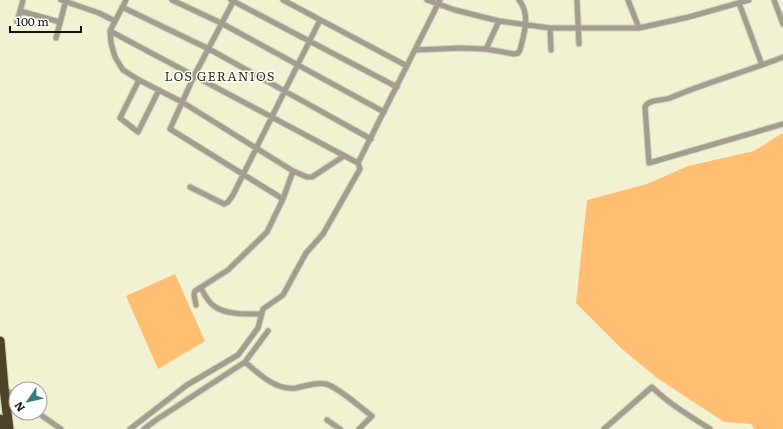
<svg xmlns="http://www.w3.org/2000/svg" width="783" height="429" viewBox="0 0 783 429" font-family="Literata,serif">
  <rect width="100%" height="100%" fill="#f2f2d2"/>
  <path fill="#ffbe71" d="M781,134H783V429H754L751,424L724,422L657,378L622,349L576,303L587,200L647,184L688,166L754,151Z
    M175,274L205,341L158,369L126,296Z"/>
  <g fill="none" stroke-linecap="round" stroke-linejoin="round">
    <g stroke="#cfcfb2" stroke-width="7">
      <path id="street" d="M61,0L99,13L115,21
        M126,0L110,31L358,163L440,0
        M172,0L221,23L384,112
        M231,0L397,87
        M234,0L194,76L170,129L283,199
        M283,0L407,66
        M427,0L455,10L499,21L550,28H639L689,17L749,0
        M628,0L639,28
        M774,0L783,24
        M577,1L579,44
        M739,3L762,65
        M122,7L209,49L371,139
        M20,11L60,22
        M17,22L23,0
        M550,28L551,50
        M110,31L111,43L115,57L123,70L139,80L182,102L293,171L307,177H312L344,156
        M56,38L66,0
        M486,49L499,21
        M415,50L460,48L486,49L514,54L518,53L520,50C524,34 531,15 519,0
        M783,57C746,72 707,82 670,98C662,101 648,99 645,107L649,163L783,124
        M139,80L120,118L138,132L159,90
        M190,187L224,204L228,202L233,195L320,20
        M201,288C204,294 208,302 214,306C225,315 248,314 261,314
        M196,305L194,295L195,291L228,270L267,232L283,199L293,171
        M245,362C258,373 276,391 296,388C306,386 316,382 326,384C338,387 361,408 372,416L359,429
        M4,388L16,398
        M38,413L61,429
        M327,420L340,429
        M130,429L187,385L238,355L258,328L263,309L283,295L306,253L323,234L360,169L358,163
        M144,429L156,420L245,362L268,331
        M604,429L652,387C669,404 690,416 710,429"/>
    </g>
    <g stroke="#cfcfb2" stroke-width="11">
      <path id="highway" d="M0,341L4,388L9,429
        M0,419L2,429"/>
    </g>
    <use href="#street" stroke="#a39d91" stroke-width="5"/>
    <use href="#highway" stroke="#4d4329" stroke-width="9"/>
  </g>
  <g text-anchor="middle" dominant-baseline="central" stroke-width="3" stroke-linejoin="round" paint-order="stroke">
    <g font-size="13" letter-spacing="1" fill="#38381d" stroke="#fff">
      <text x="220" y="75">LOS GERANIOS</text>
    </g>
  </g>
  <g transform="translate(28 401) rotate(236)"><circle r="19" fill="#ffffff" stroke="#a2a19d"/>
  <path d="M0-3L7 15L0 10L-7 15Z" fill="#347c81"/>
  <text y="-6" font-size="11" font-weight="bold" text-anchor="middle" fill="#16150a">N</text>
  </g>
  <path d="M10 26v6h71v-6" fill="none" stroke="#16150a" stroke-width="2"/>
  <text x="16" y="26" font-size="12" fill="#16150a" stroke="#ffffff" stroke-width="3" paint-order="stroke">100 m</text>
</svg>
